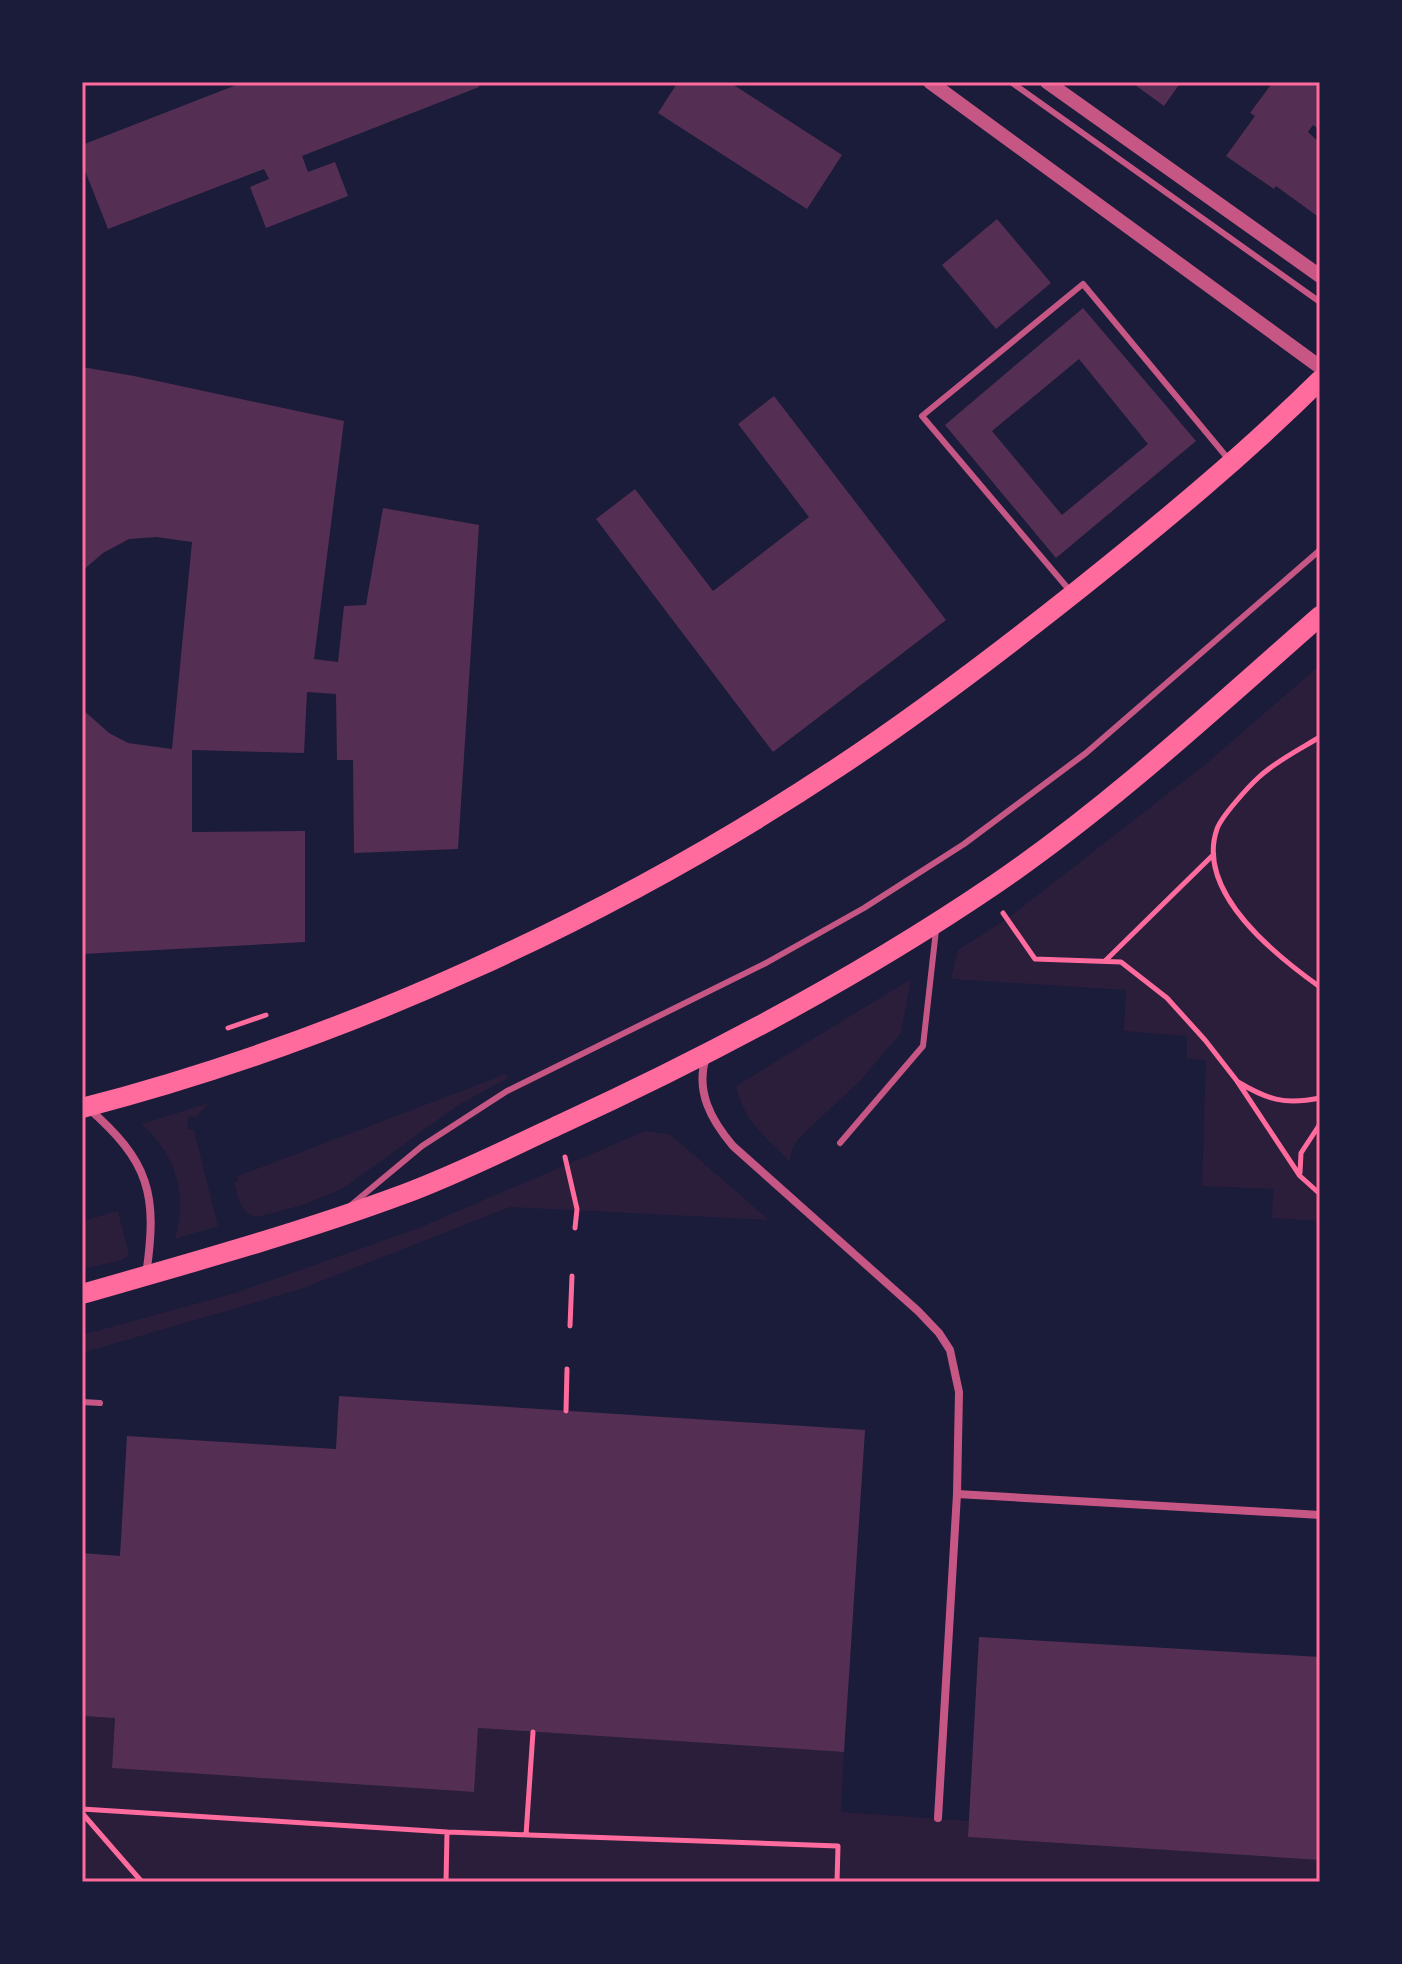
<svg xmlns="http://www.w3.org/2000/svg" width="1402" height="1964" viewBox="0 0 1402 1964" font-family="Overpass,sans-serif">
  <rect width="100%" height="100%" fill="#1b1b3a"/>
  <path fill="#2a1e3b" d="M1320,665V1221L1272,1218L1273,1189L1202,1186L1206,1060L1187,1059V1036L1124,1031L1126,990L951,979L958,950L1007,919L1207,763Z
    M911,979L901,1033L860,1081L798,1139L792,1149L790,1162C765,1136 744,1122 736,1086Z
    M506,1074L508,1078L460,1104L342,1189L303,1205L257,1217C240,1213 238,1197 234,1182L238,1181V1176Z
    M209,1103L196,1117L189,1116L187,1129L194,1130L218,1226L175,1239C188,1195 176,1154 141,1124Z
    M645,1131L670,1134L769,1220L510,1207L301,1289L82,1353V1335L235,1293L416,1229Z
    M118,1211L129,1255L122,1260L82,1269V1221Z
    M82,1716L115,1718L112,1768L473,1792L478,1728L844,1752L841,1812L969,1821L968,1837L1320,1860V1882H82Z"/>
  <path fill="#542f53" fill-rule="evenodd" d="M244,82H477L479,87L302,156L308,172L335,162L348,196L266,228L250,187L269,179L264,169L108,229L82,163V145Z
    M678,82H729L842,155L807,209L658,113Z
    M1131,82H1181L1164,106Z
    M1273,82H1320V127L1319,129L1313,125L1308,132L1320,143V218L1276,186L1274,189L1226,156L1255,116L1250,113Z
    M997,219L1051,283L996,329L942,265Z
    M1083,308L1196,441L1056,558L945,425ZM1079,359L1148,444L1062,515L992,431Z
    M82,367L134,376L344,421L314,659L338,662L344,606L366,605L383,508L479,525L458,849L354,853L353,760H337L336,694L307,692L304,753L192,750V832L305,831V942L82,954V709L109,733L128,743L172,749L192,542L156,537L129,539L103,553L82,571Z
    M774,396L946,620L773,752L596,519L635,489L713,591L809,517L738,424Z
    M339,1396L865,1430L844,1752L478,1728L474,1792L112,1768L115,1718L82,1716V1553L120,1556L127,1436L336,1449Z
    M979,1637L1320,1657V1860L968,1837Z"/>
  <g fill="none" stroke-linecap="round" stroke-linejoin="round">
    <path stroke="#ff6b9d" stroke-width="5" d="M1320,737C1300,749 1276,761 1259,777C1248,787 1221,817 1217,829C1195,892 1275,955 1320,987
      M1003,913L1035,959L1121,962L1167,998L1205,1040L1237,1081L1300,1176L1320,1194
      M1105,961L1212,856
      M228,1028L266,1015
      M1238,1082C1268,1100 1285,1105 1320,1098
      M565,1157L577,1209L575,1228
      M1300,1173L1301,1153L1320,1124
      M570,1326L572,1276
      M566,1411L567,1369
      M82,1809L447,1832L446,1882
      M82,1813L142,1882
      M447,1832L838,1846L837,1882
      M526,1835L533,1732"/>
    <path stroke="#c65784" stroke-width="6" d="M1011,82L1320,302
      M1071,592L922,416L1083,284L1230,461
      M840,1143L923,1046L936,930
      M350,1206L422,1146L507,1091L766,963L864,908L964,844L1086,753L1320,550
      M82,1402L100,1403"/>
    <path stroke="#c65784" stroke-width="8" d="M706,1057C695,1091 711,1120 733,1146L918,1311L939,1333L950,1350L959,1392L957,1494L938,1818
      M87,1107C150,1162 158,1194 146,1275
      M957,1494L1320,1515"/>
    <path stroke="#c65784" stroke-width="14" d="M930,82L1320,367
      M1047,82L1320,276"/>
    <path stroke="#ff6b9d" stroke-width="20" d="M82,1108C345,1040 611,918 837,768C920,713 1000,652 1078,590C1162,523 1243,456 1320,380
      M82,1294C190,1263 299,1233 404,1194C458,1174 509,1148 561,1124C711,1055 857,978 994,885C1110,806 1214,709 1320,616"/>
  </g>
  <rect width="1402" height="1964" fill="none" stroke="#1b1b3a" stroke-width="168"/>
  <rect x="84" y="84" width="1234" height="1796" fill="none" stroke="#ff6b9d" stroke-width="3"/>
</svg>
